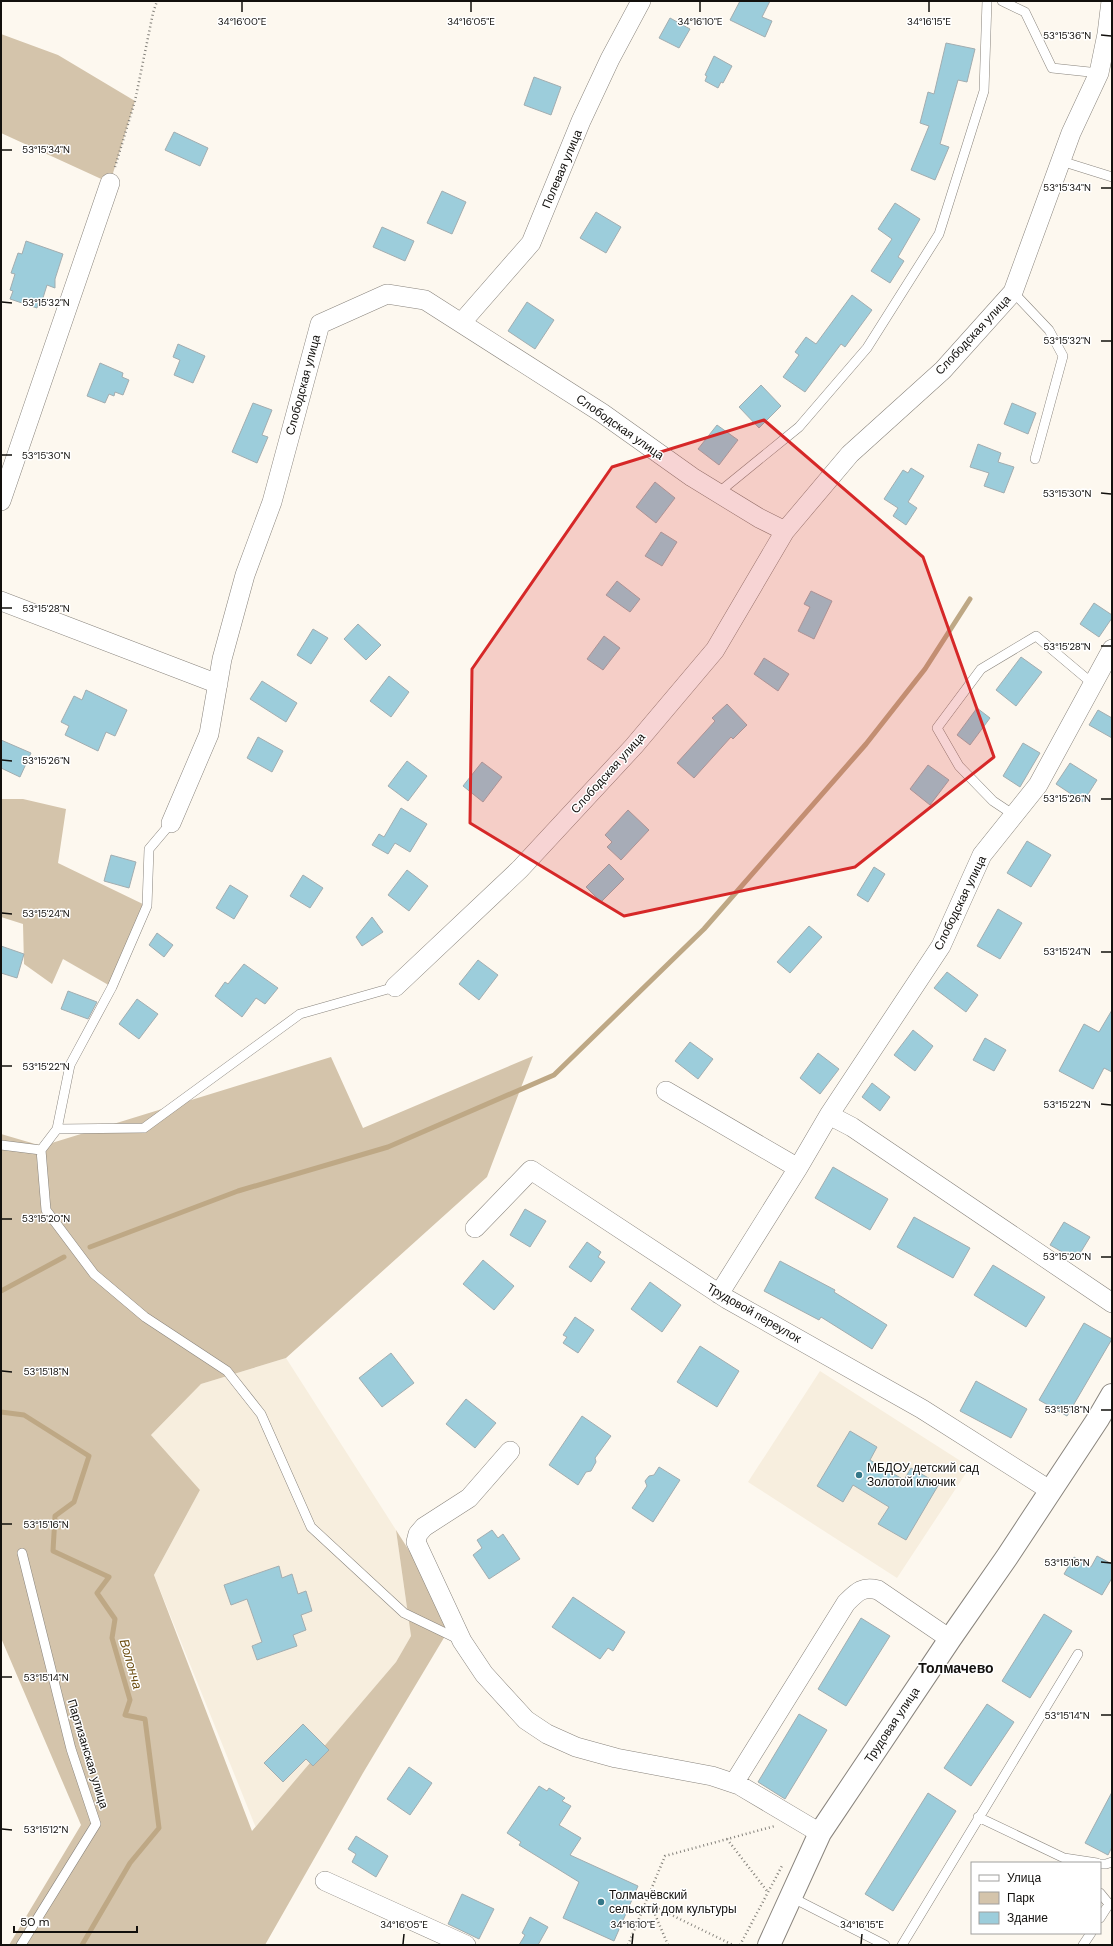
<svg xmlns="http://www.w3.org/2000/svg" width="1113" height="1946" viewBox="0 0 1113 1946" font-family="'DM Sans',sans-serif">
  <rect width="100%" height="100%" fill="#fdf8ef"/>
  <path fill="#f7eede" d="M286,1358L396,1530L411,1636L396,1662L256,1828L154,1575L200,1490L151,1435L201,1384Z
    M820,1371L970,1467L897,1578L748,1482Z"/>
  <path fill="#d4c4ab" d="M1,34L58,55L135,101L110,183L1,133Z
    M1,799H23L66,809L58,863L147,906L112,987L63,959L52,984L24,964L23,924L1,917Z
    M533,1056L487,1177L286,1358L201,1384L151,1435L200,1490L154,1575L252,1831L396,1662L411,1636L396,1530L454,1621L363,1773L265,1945H9L81,1825L1,1638V1134L42,1146L331,1057L363,1128Z"/>
  <g fill="none" stroke-linecap="round" stroke-linejoin="round">
    <path stroke="#bea885" stroke-width="5" d="M90,1247L238,1191L388,1147L554,1075L704,929L866,744L925,669L970,599
      M1,1291L64,1257
      M1,1412L24,1415L89,1456L74,1502L55,1516L53,1551L109,1577L97,1593L115,1619L112,1638L130,1700L125,1715L145,1719L159,1828L130,1863L82,1945"/>
  </g>
  <path fill="#9ccddb" stroke="#a2adb0" d="M740,1H770L762,17L772,21L765,37L730,20Z
    M670,18L690,29L679,48L659,38Z
    M946,43L975,49L967,82L958,80L940,144L949,147L935,180L911,170L929,126L920,123L928,92L934,94Z
    M714,56L732,66L723,83L721,82L718,88L705,81L707,76L705,75Z
    M534,77L561,87L551,115L524,105Z
    M174,132L208,148L200,166L165,150Z
    M442,191L466,202L452,234L427,223Z
    M895,203L920,219L898,257L904,261L890,283L871,271L892,239L878,229Z
    M596,212L621,227L606,253L580,238Z
    M382,227L414,241L405,261L373,247Z
    M26,241L63,254L55,279V288L47,285L42,301L39,300L37,308L10,299L13,291L10,290L15,274L11,273L18,253L22,254Z
    M852,295L872,310L845,347L841,344L805,392L783,377L799,355L795,352L806,337L816,344Z
    M527,302L554,320L535,349L508,331Z
    M178,344L205,356L193,383L174,375L180,360L173,357Z
    M100,363L123,373L122,377L129,380L123,395L115,392L114,396L109,394L105,403L87,396Z
    M761,385L781,406L759,428L739,407Z
    M253,403L272,410L262,435L268,437L257,463L232,452Z
    M1012,403L1036,413L1028,434L1004,424Z
    M717,425L738,440L719,465L698,449Z
    M978,444L1001,453L998,462L1014,467L1004,493L984,486L989,473L970,467Z
    M911,468L924,476L908,502L917,508L906,525L893,516L898,508L884,499L903,470L908,473Z
    M655,482L675,498L656,523L636,507Z
    M661,532L677,542L662,566L645,556Z
    M617,581L640,599L630,612L606,595Z
    M811,591L832,601L814,639L798,631L810,607L804,604Z
    M1094,603L1112,615V618L1099,637L1080,624Z
    M358,624L381,645L366,660L344,639Z
    M313,629L328,638L311,664L297,655Z
    M604,636L620,648L603,670L587,659Z
    M1021,657L1042,672L1016,706L996,690Z
    M764,658L789,674L778,691L754,674Z
    M389,676L409,692L391,717L370,701Z
    M262,681L297,703L286,722L250,699Z
    M86,690L127,710L115,736L106,732L98,751L65,735L69,726L61,722L74,696L82,700Z
    M727,704L747,725L733,739L731,737L694,778L677,763L715,721L712,718Z
    M977,708L990,718L970,745L957,735Z
    M1098,710L1112,718V738L1089,725Z
    M258,737L283,751L272,772L247,758Z
    M1,740L31,753L20,777L1,768Z
    M1023,743L1040,753L1020,787L1003,776Z
    M407,761L427,776L408,801L388,786Z
    M482,762L502,777L483,802L463,786Z
    M1070,763L1097,780L1083,802L1056,784Z
    M928,765L949,780L930,805L910,789Z
    M401,808L427,824L410,852L395,843L388,854L372,845L379,834L384,837Z
    M628,810L649,830L621,860L607,847L612,842L605,835Z
    M1027,841L1051,855L1031,887L1007,873Z
    M111,855L136,862L129,888L104,881Z
    M609,864L624,879L601,902L586,887Z
    M874,867L885,874L868,902L857,895Z
    M407,870L428,886L409,911L388,895Z
    M303,875L323,888L310,908L290,896Z
    M230,885L248,896L234,919L216,908Z
    M998,909L1022,923L1000,959L977,946Z
    M372,917L383,932L362,946L356,937Z
    M809,926L822,937L790,973L777,962Z
    M157,933L173,945L164,957L149,945Z
    M1,946L24,954L17,978L1,973Z
    M478,960L498,975L479,1000L459,984Z
    M244,964L278,988L265,1004L256,998L242,1017L215,996L225,982L228,984Z
    M947,972L978,995L966,1012L934,988Z
    M68,991L97,1002L88,1019L61,1009Z
    M137,999L158,1014L139,1039L119,1024Z
    M1112,1010V1072L1104,1068L1093,1089L1059,1071L1084,1024L1099,1032Z
    M913,1030L933,1046L915,1071L894,1055Z
    M985,1038L1006,1050L994,1071L973,1060Z
    M690,1042L713,1059L698,1079L675,1061Z
    M818,1053L839,1069L820,1094L800,1078Z
    M872,1083L890,1097L880,1111L862,1097Z
    M833,1167L888,1199L870,1230L815,1198Z
    M525,1209L546,1221L530,1247L510,1235Z
    M914,1217L970,1248L953,1278L897,1247Z
    M1064,1222L1090,1237L1076,1260L1050,1245Z
    M587,1242L601,1252L598,1257L605,1262L591,1282L569,1267Z
    M483,1260L514,1286L494,1310L463,1284Z
    M780,1261L835,1290L834,1292L887,1325L872,1349L821,1317L819,1320L764,1291Z
    M993,1265L1045,1297L1026,1327L974,1295Z
    M650,1282L681,1305L662,1332L631,1309Z
    M575,1317L594,1330L578,1353L563,1343L567,1337L563,1335Z
    M1084,1323L1112,1339L1067,1416L1039,1400Z
    M700,1346L739,1371L717,1407L677,1382Z
    M391,1353L414,1383L382,1407L359,1378Z
    M976,1381L1027,1409L1011,1438L960,1411Z
    M466,1399L496,1423L475,1448L446,1424Z
    M582,1416L611,1436L595,1458L596,1462L591,1471L586,1472L578,1485L549,1465Z
    M850,1431L877,1447L870,1460L904,1480L911,1468L939,1484L906,1540L878,1524L889,1507L853,1485L843,1502L817,1486Z
    M659,1467L680,1480L653,1522L632,1508L647,1486L645,1481L649,1476L654,1475Z
    M492,1530L498,1538L503,1534L520,1559L489,1579L473,1555L482,1548L477,1540Z
    M1097,1556L1112,1564V1578L1102,1595L1064,1574L1074,1557L1091,1567Z
    M279,1566L282,1578L292,1574L298,1594L306,1591L312,1611L301,1615L306,1630L293,1635L297,1646L257,1660L252,1646L262,1642L247,1599L231,1605L224,1585Z
    M573,1597L625,1632L613,1651L608,1648L600,1659L552,1627Z
    M1044,1614L1072,1631L1030,1698L1002,1681Z
    M861,1618L890,1636L846,1706L818,1689Z
    M987,1704L1014,1722L971,1786L944,1768Z
    M799,1714L827,1730L785,1799L758,1782Z
    M303,1724L329,1750L313,1766L306,1759L283,1782L264,1763Z
    M409,1767L432,1783L410,1815L387,1799Z
    M539,1786L547,1791L549,1788L565,1798L562,1801L571,1806L559,1825L581,1838L570,1855L638,1886L614,1941L563,1918L579,1882L519,1845L521,1842L507,1833Z
    M1112,1792V1847L1108,1855L1085,1843Z
    M928,1793L956,1811L893,1911L865,1894Z
    M356,1836L388,1856L376,1877L352,1862L356,1854L348,1849Z
    M462,1894L494,1909L479,1939L448,1924Z
    M530,1917L548,1927L538,1945H519L525,1935L522,1933Z"/>
  <g fill="none" stroke-linecap="round" stroke-linejoin="round">
    <g stroke="#89847d" stroke-width="10">
      <path id="lane" d="M1002,1L1025,12L1052,68L1099,73
        M1061,161L1112,177
        M1013,292L1049,330L1063,356L1035,459
        M718,493L799,427L867,348L939,234L984,91L987,1
        M1014,815L993,801L959,766L937,728L981,669L1036,636L1093,684
        M171,823L149,849L147,906L112,987L70,1065L57,1129L41,1150L46,1210L94,1274L145,1317L227,1371L261,1414L311,1527L404,1613L460,1640
        M57,1129L144,1128L300,1014L395,987
        M1,1145L41,1150
        M978,1817L1064,1858L1097,1863
        M1100,1864H1106L1112,1862
        M1100,1893L1109,1904L1100,1918
        M791,1897L885,1945
        M21,1945L96,1824L71,1749L22,1553
        M902,1945L1078,1654
        M1083,1945L1091,1933"/>
    </g>
    <g stroke="#89847d" stroke-width="20">
      <path id="street" d="M462,322L531,243L581,121L610,59L641,1
        M1,501L110,183
        M1,601L218,684
        M171,823L209,734L222,659L245,575L272,502L320,324L387,294L425,300L602,413L692,477L759,518L785,531
        M395,987L520,869L634,746L715,650L785,531L850,454L943,370L1013,292L1071,133L1099,73L1107,34L1111,1
        M666,1091L798,1168L829,1115L852,1127L1112,1303
        M829,1115L941,946L982,855L1038,785L1112,649
        M475,1228L531,1170L727,1299L922,1409L1051,1491
        M719,1294L798,1168
        M510,1451L469,1498L424,1527L418,1534L416,1542L462,1641L484,1674L526,1720L547,1734L576,1747L616,1758L712,1776L739,1785L820,1833
        M734,1783L846,1603C857,1592 862,1586 878,1590L950,1639
        M325,1881L466,1945"/>
    </g>
    <g stroke="#89847d" stroke-width="24">
      <path id="secondary" d="M769,1945L820,1833L950,1639L1007,1557L1098,1419L1112,1395"/>
    </g>
    <path stroke="#83807a" stroke-width="2.5" stroke-dasharray="1 3" stroke-linecap="butt" d="M115,167L135,101L153,13L157,1
      M727,1839L767,1891
      M628,1945L665,1856L775,1826
      M668,1945L651,1905L733,1945
      M740,1945L783,1864"/>
    <use href="#lane" stroke="#fff" stroke-width="9"/>
    <use href="#street" stroke="#fff" stroke-width="19"/>
    <use href="#secondary" stroke="#fff" stroke-width="22"/>
  </g>
  <path fill="#d62828" fill-opacity="0.2" stroke="#d62828" stroke-width="3" stroke-linejoin="round" d="M764,420L923,557L994,757L855,867L624,916L470,823L472,669L612,467Z"/>
  <path fill="none" stroke="#12100d" stroke-width="1.5" d="M242,12V2M471,12V2M700,12V2M929,12V2M1101,35L1111,36M2,150H12M1101,188H1111M2,302L12,303M1101,341H1111M2,455H12M1101,493L1111,494M2,608H12M1101,646H1111M2,760L12,761M1101,799H1111M2,913L12,914M1101,952H1111M2,1066H12M1101,1104L1111,1105M2,1219H12M1101,1257H1111M2,1371L12,1372M1101,1410H1111M2,1524H12M1101,1562L1111,1563M2,1677H12M1101,1715H1111M2,1829L12,1830M403,1944L404,1934M632,1944L633,1934M861,1944L862,1934"/>
  <g fill="#347788" stroke="#fff" stroke-width="1.5">
    <circle cx="859" cy="1475" r="4"/>
    <circle cx="601" cy="1902" r="4"/>
  </g>
  <g text-anchor="middle" dominant-baseline="central" stroke-width="3" stroke-linejoin="round" paint-order="stroke">
    <g font-size="12" fill="#12100d" stroke="#fff">
      <text transform="translate(562 169) rotate(-67)">Полевая улица</text>
      <text transform="translate(973 335) rotate(-47)">Слободская улица</text>
      <text transform="translate(303 385) rotate(-75)">Слободская улица</text>
      <text transform="translate(620 427) rotate(35)">Слободская улица</text>
      <text transform="translate(608 773) rotate(-48)">Слободская улица</text>
      <text transform="translate(960 903) rotate(-64)">Слободская улица</text>
      <text transform="translate(754 1313) rotate(30)">Трудовой переулок</text>
      <text transform="translate(892 1725) rotate(-56)">Трудовая улица</text>
      <text transform="translate(88 1754) rotate(73)">Партизанская улица</text>
    </g>
    <g font-size="12" fill="#12100d" stroke="#fff" text-anchor="start">
      <text x="867" y="1468">МБДОУ детский сад<tspan x="867" dy="14">Золотой ключик</tspan></text>
      <text x="609" y="1895">Толмачёвский<tspan x="609" dy="14">сельсктй дом культуры</tspan></text>
    </g>
    <g font-size="13" font-style="italic" fill="#6c4d10" stroke="#fff">
      <text transform="translate(131 1664) rotate(74)">Волонча</text>
    </g>
    <g font-size="14" font-weight="bold" fill="#12100d" stroke="#fff">
      <text x="956" y="1668">Толмачево</text>
    </g>
  </g>
  <g font-size="10" text-anchor="middle" fill="#12100d" stroke="#fff" stroke-width="3" stroke-linejoin="round" paint-order="stroke">
    <text x="242" y="25">34°16'00"E</text>
    <text x="471" y="25">34°16'05"E</text>
    <text x="700" y="25">34°16'10"E</text>
    <text x="929" y="25">34°16'15"E</text>
    <text x="1067" y="39">53°15'36"N</text>
    <text x="46" y="153">53°15'34"N</text>
    <text x="1067" y="191">53°15'34"N</text>
    <text x="46" y="306">53°15'32"N</text>
    <text x="1067" y="344">53°15'32"N</text>
    <text x="46" y="459">53°15'30"N</text>
    <text x="1067" y="497">53°15'30"N</text>
    <text x="46" y="612">53°15'28"N</text>
    <text x="1067" y="650">53°15'28"N</text>
    <text x="46" y="764">53°15'26"N</text>
    <text x="1067" y="802">53°15'26"N</text>
    <text x="46" y="917">53°15'24"N</text>
    <text x="1067" y="955">53°15'24"N</text>
    <text x="46" y="1070">53°15'22"N</text>
    <text x="1067" y="1108">53°15'22"N</text>
    <text x="46" y="1222">53°15'20"N</text>
    <text x="1067" y="1260">53°15'20"N</text>
    <text x="46" y="1375">53°15'18"N</text>
    <text x="1067" y="1413">53°15'18"N</text>
    <text x="46" y="1528">53°15'16"N</text>
    <text x="1067" y="1566">53°15'16"N</text>
    <text x="46" y="1681">53°15'14"N</text>
    <text x="1067" y="1719">53°15'14"N</text>
    <text x="46" y="1833">53°15'12"N</text>
    <text x="404" y="1928">34°16'05"E</text>
    <text x="633" y="1928">34°16'10"E</text>
    <text x="862" y="1928">34°16'15"E</text>
  </g>
  <rect width="1113" height="1946" fill="none" stroke="#12100d" stroke-width="4"/>
  <rect x="971" y="1862" width="130" height="72" fill="#ffffff" stroke="#a09f9e"/>
  <rect x="979" y="1875" width="20" height="6" fill="#ffffff" stroke="#a09f9e"/>
  <text x="1007" y="1882" font-size="12" fill="#12100d">Улица</text>
  <rect x="979" y="1892" width="20" height="12" fill="#d4c4ab" stroke="#a09f9e"/>
  <text x="1007" y="1902" font-size="12" fill="#12100d">Парк</text>
  <rect x="979" y="1912" width="20" height="12" fill="#9ccddb" stroke="#a09f9e"/>
  <text x="1007" y="1922" font-size="12" fill="#12100d">Здание</text>
  <path d="M14 1926v6h123v-6" fill="none" stroke="#12100d" stroke-width="2"/>
  <text x="20" y="1926" font-size="12" fill="#12100d" stroke="#ffffff" stroke-width="3" paint-order="stroke">50 m</text>
</svg>
